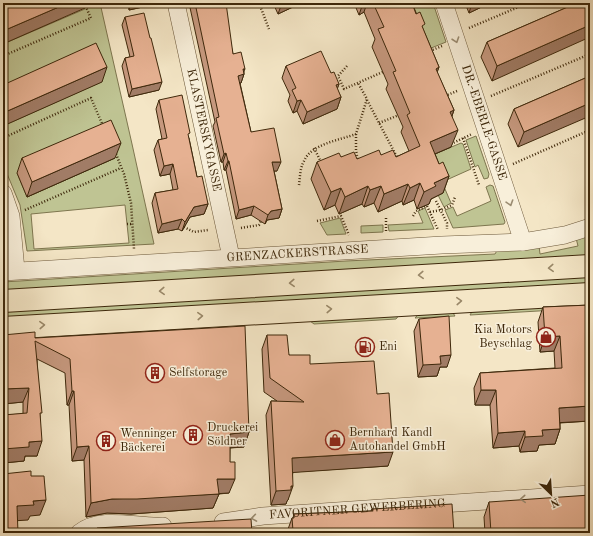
<svg xmlns="http://www.w3.org/2000/svg" width="593" height="536" viewBox="0 0 593 536" font-family="'Old Standard TT',serif">
  <rect width="100%" height="100%" fill="#f4e6c6"/>
  <filter id="stains"><feTurbulence type="fractalNoise" baseFrequency=".005" numOctaves="4"/><feColorMatrix values="0 0 0 0 .2 0 0 0 0 .09 0 0 0 0 .02 0 0 0 .5 -.17"/></filter>
  <radialGradient id="worn" r=".72"><stop offset=".6" stop-color="#630" stop-opacity="0"/><stop offset="1" stop-color="#630" stop-opacity=".3"/></radialGradient>
  <path fill="#bfc493" stroke="#7e764f" fill-rule="evenodd" d="M82,3H100L132,144L154,244L27,251L20,205L3,164V126L101,82L3,97V44L85,9ZM115,158L27,197L17,173ZM125,205L129,243L34,249L31,214Z
    M422,3H433L446,42L419,53L402,12Z
    M476,136L489,174L488,178L484,179L478,165L475,167L466,140Z
    M461,143L463,144L471,169L442,182L451,203L444,207L438,195L443,193L423,159Z
    M490,185L493,186L505,222L504,224L453,228L445,210L453,207L457,216L491,201L486,187Z
    M425,208L434,229L389,231L388,225L423,223L418,211Z
    M340,218L346,234L327,235L320,223Z
    M383,225V232L361,233V226Z
    M590,233V256L3,292V282L346,261L495,254L498,249L539,246L540,254L578,246L576,238Z
    M590,273V285L3,320V308Z
    M590,301V308L470,315L474,308Z
    M451,310L455,316L415,318C421,308 441,311 451,310Z
    M400,314L396,319L314,324L306,318Z
    M166,328L193,331L74,338L69,335Z"/>
  <g fill="none" stroke-linecap="round" stroke-linejoin="round">
    <g stroke="#6c583a" stroke-width="18">
      <g id="minor">
        <path id="s1" d="M176,3L231,257"/>
        <path id="s2" d="M444,3L523,242"/>
        <path d="M3,193L11,216L16,270"/>
        <path id="s3" d="M3,272L442,245L523,242L565,235L590,227"/>
        <path id="s4" d="M223,522L263,516L590,494"/>
        <path d="M79,533C102,515 137,528 163,526"/>
      </g>
    </g>
    <g stroke="#3e280b" stroke-width="24">
      <path id="primary" d="M3,301L590,266
        M3,328L590,294"/>
    </g>
    <path stroke="#3e280b" stroke-width="2.5" stroke-dasharray="1 2" stroke-linecap="butt" d="M259,3L269,29
      M469,28L528,3
      M430,51L442,46
      M3,56L91,18L84,3
      M347,66L338,76L344,89L385,71
      M445,96L457,91
      M491,96L590,54
      M367,100L398,159
      M379,123L399,115
      M356,134V150L358,162
      M3,138L91,98L103,126
      M463,138L479,185
      M451,144L472,134
      M314,148L321,162
      M116,154L124,174L131,203L134,249
      M513,164L590,130
      M299,185C300,177 300,168 304,161C311,144 340,140 356,134L367,99L358,83
      M436,201L447,223V229
      M25,210L121,168
      M430,212L441,210L452,205L455,197
      M413,216L416,211L427,206L438,230
      M386,218V233
      M317,221L341,216L349,235
      M127,224H132
      M184,227L194,232L208,230
      M241,228L259,225L261,221"/>
    <use href="#minor" stroke="#f8efda" stroke-width="17"/>
    <use href="#primary" stroke="#f4e6c6" stroke-width="22"/>
  </g>
  <path fill="#c6987e" stroke="#3e280b" d="M128,3H161L129,10Z
    M189,3H221L233,54L244,71V74L241,83H240L251,132L277,171H274L282,209L279,218L267,220L265,224L251,215L236,219L226,170H224L223,162H221L213,126L215,122Z
    M273,3H296L295,6L278,14Z
    M354,3H412L439,67L437,72L454,110L452,116L451,147L435,154L439,164L449,176L443,193L431,199L429,204L417,209L414,200L403,205L402,201L378,212L374,203L364,207L362,204L339,214L335,205L324,210L311,179L317,162L341,157L357,159L381,155L396,157L409,151L401,132L403,127L386,89L388,84L372,47L375,39L364,12L359,15Z
    M465,3H490L469,13Z
    M577,3L492,81L481,57L487,42Z
    M125,17L159,90L129,97L122,66L125,58L130,57L122,25Z
    M286,66L331,73L339,84L337,89L341,97L337,109L303,124L297,111L293,113L288,101L290,95L282,78Z
    M590,76L518,147L508,124L514,109Z
    M159,100L189,138L197,177L208,204L204,214L190,217L182,231L178,229L158,233L152,203L155,193L173,190L170,174L160,176L154,150L158,140L162,139L156,109Z
    M22,158H115L27,197L17,173Z
    M590,305V421L560,423V429L555,444L539,445L537,451L520,452L519,446L493,448L490,405H475L474,388L480,373L555,368L554,351L540,352L538,322L543,307Z
    M419,319L447,367H440L437,376L418,377L414,331Z
    M3,335L35,338L249,432L244,447L230,448L229,493L219,494L213,508L131,514L107,513L86,517L84,460L72,461L69,405H67L65,373L37,359L40,417L37,456H25L24,461L3,463V415L23,414V402L3,404Z
    M267,335L289,355L377,394L388,466L293,472L288,500L287,501L286,504L271,505L266,415L271,401H277L264,392L262,349Z
    M489,502L590,533H485L484,517Z
    M372,509L454,533L287,532L292,518H293L294,514L371,511Z"/>
  <path fill="#a17c66" stroke="#3e280b" d="M68,3H87L85,8L3,44V31Z
    M131,3H161L129,10Z
    M282,3H296L295,6L278,14Z
    M363,3H367L364,12L359,15Z
    M472,3H490L469,13Z
    M590,25V37L492,81L497,66Z
    M107,67L102,82L3,126V113Z
    M439,67L433,84L436,69Z
    M243,69H245L242,75L244,74L241,83L235,84L238,76Z
    M162,82L159,90L129,97L132,89Z
    M339,84L335,95L336,85Z
    M341,97L337,109L303,124L307,112Z
    M301,100L297,111L293,113L297,101Z
    M590,103V116L518,147L524,132Z
    M454,110L448,127L450,112Z
    M458,130L451,147L423,159L430,142Z
    M121,143L115,158L27,197L32,182Z
    M226,153L223,162H221L224,154Z
    M228,161H229L226,170H224Z
    M272,162H281L277,171H269Z
    M173,164L170,174L160,176L164,166Z
    M449,176L443,193L431,199L429,204L417,209L424,192L434,183Z
    M420,183L414,200L403,205L410,188Z
    M408,184L402,201L378,212L384,194Z
    M368,186L362,204L339,214L345,197Z
    M381,186L374,203L364,207L370,190Z
    M341,188L335,205L324,210L331,192Z
    M208,204L204,214L190,217L182,231L185,222L194,207Z
    M254,206L251,215L236,219L239,210Z
    M282,209L279,218L267,220L265,224L268,215L271,211Z
    M182,219L178,229L158,233L162,224Z
    M560,336L554,351L540,352L545,337Z
    M451,355L447,367H440L437,376L418,377L423,365L440,356Z
    M29,388L23,402L3,404V389Z
    M481,390H496L490,405H475Z
    M72,391H74L69,405H67Z
    M590,406V421L553,423L559,408Z
    M560,429L555,444L539,445L537,451L520,452L525,437L542,430Z
    M525,431L519,446L493,448L498,433Z
    M249,432L244,447L225,448L230,434Z
    M42,441L37,456H25L24,461L3,463V449L29,442Z
    M89,446L84,460L72,461L77,447Z
    M393,452L388,466L286,473L292,458Z
    M217,479H235L229,493L212,494Z
    M291,486H293L288,500L287,501L286,504L271,505L276,491Z
    M219,494L213,508L131,514L107,513L86,517L91,503L112,499Z
    M46,500L40,515L30,516L28,520L12,521L17,506L33,501Z"/>
  <path fill="#e6b192" stroke="#3e280b" d="M3,3H68L3,31Z
    M195,3H221V4L226,3L233,54L241,52L245,69H243L244,74L238,76L251,132L274,128L281,162H272L282,209L271,211L268,215L254,206L239,210L229,161H228L226,153L224,154L216,118L219,117Z
    M373,3H412L416,14L420,12L425,24L422,26L439,67L436,69L454,110L450,112L458,130L430,142L439,164L443,162L449,176L434,183L436,186L424,192L420,183L410,188L408,184L384,194L381,186L370,190L368,186L345,197L341,188L331,192L317,162L339,153L341,157L354,152L357,159L379,150L381,155L393,150L396,157L420,146L407,115L410,113L393,72L396,71L378,29L384,27Z
    M577,3H590V25L497,66L487,42Z
    M144,13L150,38H151L162,82L132,89L125,58L134,56L125,17Z
    M96,43L107,67L3,113V85Z
    M321,51L331,73L334,72L339,84L336,85L341,97L307,112L301,100L297,101L292,90L296,88L286,66Z
    M590,76V103L524,132L514,109Z
    M182,95L190,133L188,134L197,177L202,176L208,204L194,207L185,222L182,219L162,224L155,193L178,189L173,164L164,166L158,140L167,138L159,100Z
    M111,120L121,143L32,182L22,158Z
    M590,305V406L559,408L560,429L542,430L543,436L525,437V431L498,433L496,390H481L480,373L562,368L560,336L545,337L543,307Z
    M449,316L451,355L440,356L441,364L423,365L419,319Z
    M245,326L249,432L230,434V462H235V479H217L219,494L137,499H112L91,503L89,446L77,447L74,391H72L70,359L35,341L42,413H40L42,441L29,442V447L3,449V415L27,413L29,388L3,389V335L35,332V338Z
    M267,335H287L289,355H310V364L374,361L377,394L389,393L393,452L292,458L293,486H291V490L276,491L271,401L304,402L270,378Z
    M31,471V476H44L46,500L33,501L34,505L17,506L18,533L33,532V533H3V474Z
    M590,495V533H491L489,502Z
    M452,504L454,533H278V532L293,531L292,518H294V514L372,511V509Z
    M251,519L252,533H97V528Z"/>
  <defs><path id="oneway-chevron" d="M-2-3.5L2.5 0L-2 3.5" fill="none" stroke-width="1.6" stroke-linecap="round" stroke-linejoin="round"/></defs>
  <g stroke="#9b8c72">
    <use href="#oneway-chevron" transform="translate(456 40) rotate(71)"/>
    <use href="#oneway-chevron" transform="translate(510 203) rotate(72)"/>
    <use href="#oneway-chevron" transform="translate(523 499) rotate(176)"/>
    <use href="#oneway-chevron" transform="translate(254 518) rotate(171)"/>
  </g>
  <g stroke="#998768">
    <use href="#oneway-chevron" transform="translate(551 268) rotate(177)"/>
    <use href="#oneway-chevron" transform="translate(421 275) rotate(177)"/>
    <use href="#oneway-chevron" transform="translate(292 283) rotate(177)"/>
    <use href="#oneway-chevron" transform="translate(162 291) rotate(177)"/>
    <use href="#oneway-chevron" transform="translate(459 301) rotate(-3)"/>
    <use href="#oneway-chevron" transform="translate(329 309) rotate(-3)"/>
    <use href="#oneway-chevron" transform="translate(200 316) rotate(-3)"/>
    <use href="#oneway-chevron" transform="translate(42 325) rotate(-3)"/>
  </g>
  <defs>
    <g id="shop-ring" transform="scale(1)"><circle r="9.5" fill="#f8efda" stroke="#8f2418" stroke-width="1.5"/><path d="M-5-2.5h2.3a2.7 3.5 0 0 1 5.4 0H5L5.5 6h-11ZM-1.5-2.5h3a1.5 2.3 0 0 0-3 0Z" fill="#8f2418"/></g>
    <g id="fuel-ring" transform="scale(1)"><circle r="9.5" fill="#f8efda" stroke="#8f2418" stroke-width="1.5"/><path d="M-5.5-6h7V0h2V4h1.3V-2.5L3-4.5l.8-.8L6-3V5H2.5V1h-1V6h-7ZM-4.2-4.7v3.2H.2V-4.7Z" fill="#8f2418"/></g>
    <g id="building-ring" transform="scale(1)"><circle r="9.5" fill="#f8efda" stroke="#8f2418" stroke-width="1.5"/><path d="M-4-6H4V6H1V3H-1V6H-4ZM-2.5-4.3h1.7v1.8h-1.7ZM.8-4.3h1.7v1.8H.8ZM-2.5-1h1.7V.8h-1.7ZM.8-1h1.7V.8H.8Z" fill="#8f2418"/></g>
  </defs>
  <g fill-rule="evenodd">
    <use href="#shop-ring" x="546" y="337"/>
    <use href="#fuel-ring" x="365" y="347"/>
    <use href="#building-ring" x="155" y="373"/>
    <use href="#building-ring" x="193" y="435"/>
    <use href="#shop-ring" x="335" y="440"/>
    <use href="#building-ring" x="106" y="441"/>
  </g>
  <g text-anchor="middle" dominant-baseline="central" stroke-width="3" stroke-linejoin="round" paint-order="stroke">
    <g font-size="12" fill="#3e280b" stroke="#f8efda">
      <text stroke="none"><textPath href="#s2" startOffset="126">DR.-EBERLE-GASSE</textPath></text>
      <text stroke="none"><textPath href="#s1" startOffset="130">KLASTERSKYGASSE</textPath></text>
      <text stroke="none"><textPath href="#s3" startOffset="295">GRENZACKERSTRASSE</textPath></text>
      <text stroke="none"><textPath href="#s4" startOffset="135">FAVORITNER GEWERBERING</textPath></text>
    </g>
    <g font-size="12" fill="#3e280b" stroke="#f8efda" text-anchor="start">
      <text x="532" y="330" text-anchor="end">Kia Motors<tspan x="532" dy="14">Beyschlag</tspan></text>
      <text x="379" y="347">Eni</text>
      <text x="169" y="373">Selfstorage</text>
      <text x="207" y="428">Druckerei<tspan x="207" dy="14">Söldner</tspan></text>
      <text x="349" y="433">Bernhard Kandl<tspan x="349" dy="14">Autohandel GmbH</tspan></text>
      <text x="120" y="434">Wenninger<tspan x="120" dy="14">Bäckerei</tspan></text>
    </g>
  </g>
  <rect width="593" height="536" fill="none" stroke="#f4e6c6" stroke-width="16"/>
  <rect x="4" y="4" width="585" height="528" fill="none" stroke="#3e280b" stroke-width="2"/>
  <rect x="8" y="8" width="577" height="520" fill="none" stroke="#3e280b"/>
  <g transform="translate(551 494) rotate(155)" stroke="#f8efda" stroke-width="3" paint-order="stroke">
  <path d="M0-3L7 15L0 10L-7 15Z" fill="#3e280b"/>
  <text y="-6" font-size="11" font-weight="bold" text-anchor="middle" fill="#3e280b">N</text>
  </g>
  <rect width="100%" height="100%" filter="url(#stains)"/>
  <rect width="100%" height="100%" fill="url(#worn)"/>
</svg>
